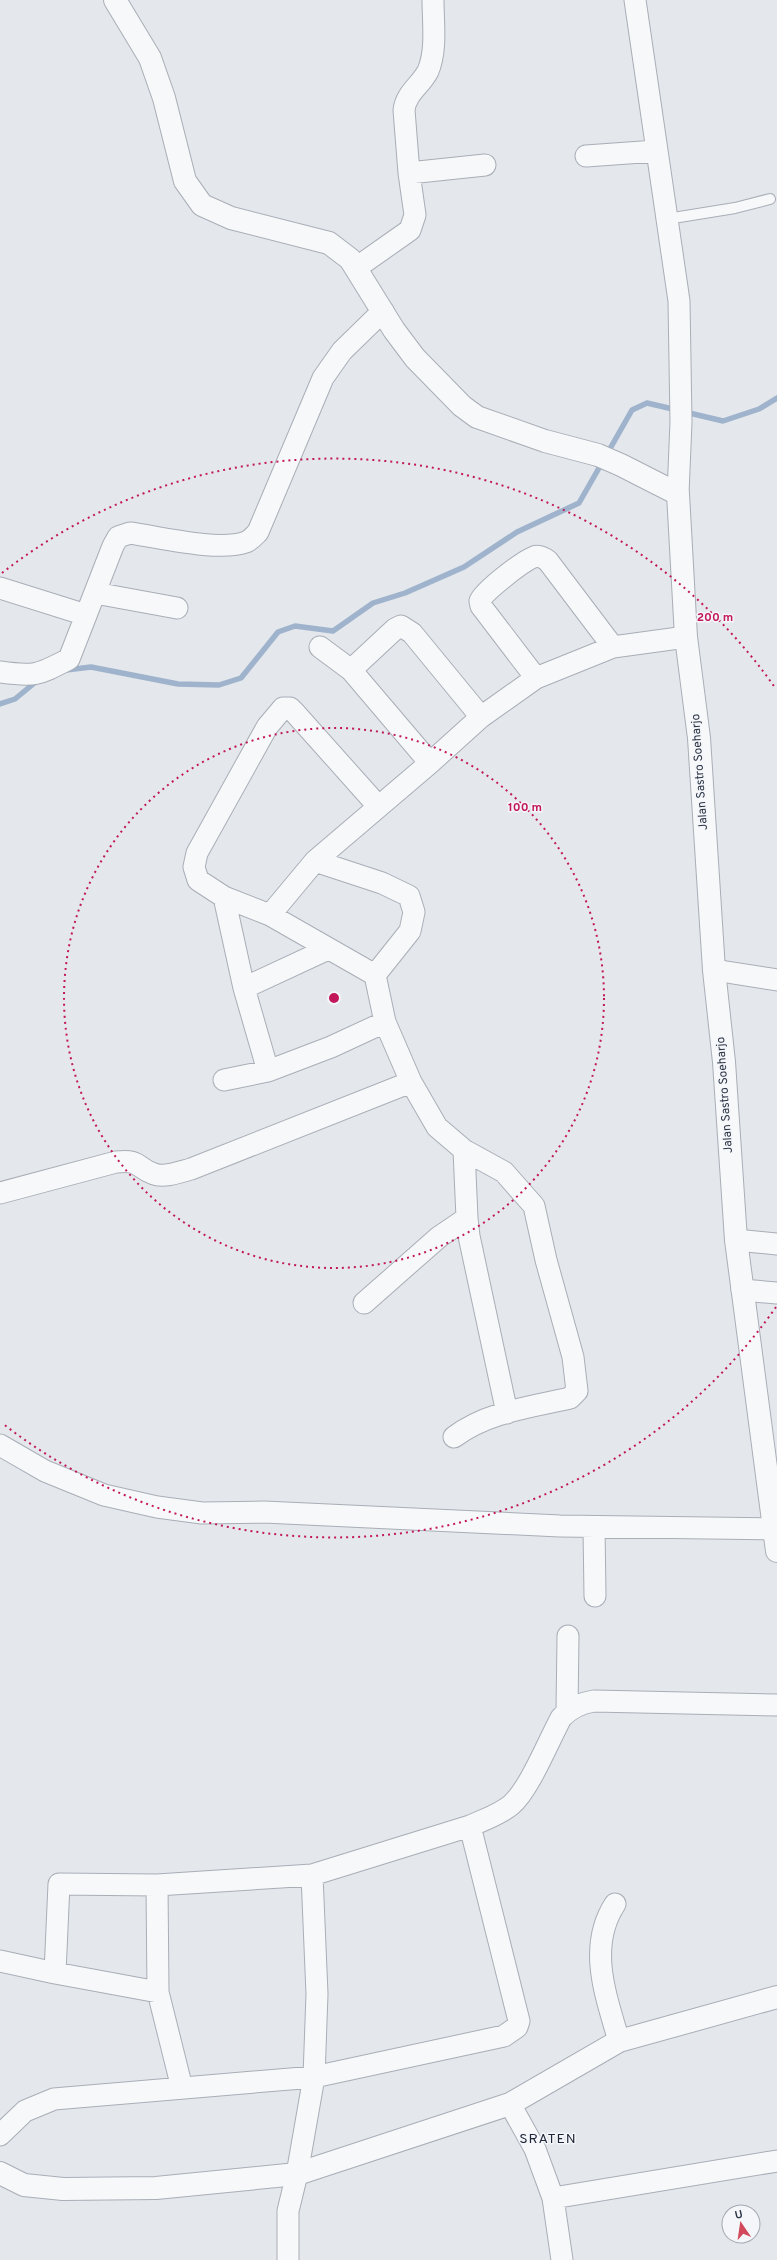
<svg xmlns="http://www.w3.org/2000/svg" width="777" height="2260" viewBox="0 0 777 2260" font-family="Overpass,sans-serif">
  <rect width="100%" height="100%" fill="#e4e7ec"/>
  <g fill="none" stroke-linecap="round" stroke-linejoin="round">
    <path stroke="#9fb4cc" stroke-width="5.5" d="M685,412L723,421L759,409L777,398
      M607,454L632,410L647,403L677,410
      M66,670L91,667L178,684L219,685L241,678L278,632L295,626L333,631L373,603L405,593L464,567L517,532L579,503L603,461
      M0,704L15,699L38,680"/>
    <g stroke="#a9aeb7" stroke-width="12">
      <path id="service" d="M667,219L735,208L770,199"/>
    </g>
    <g stroke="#a9aeb7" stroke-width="23">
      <path id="minor" d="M635,0L679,301L681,422L678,494
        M586,156L656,151
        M409,173L485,165
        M356,268L410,230L415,215L409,173L404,110C406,93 421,85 428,71C437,50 433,22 433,0
        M0,588L86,615
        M95,593L177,608
        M320,647L351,670L430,763
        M351,670L395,629L401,626L412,633L481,717
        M0,672C35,677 38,675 69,659L113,546L118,537L130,533C159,537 219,552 246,542C251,540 254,536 258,532L323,378L342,351L383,311
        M536,678L481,606L480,601C484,591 523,561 534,557C539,555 544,558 548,561L613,647
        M378,806L295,713L290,708H283L267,727L197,853L194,867L198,880L224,897L270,915L375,975L385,1022L411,1082L437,1127L464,1150L504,1172L534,1206L546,1260L573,1357L577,1391L570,1398C531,1407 487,1412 454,1437
        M315,861L382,883L409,896L414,912L410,931L375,975
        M224,897L244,988L268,1071
        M270,915L315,861L430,763L481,717L536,678L613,647L686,637
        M714,970L777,980
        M244,988L328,949
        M224,1080L268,1071L331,1047L385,1022
        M0,1193L116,1162C141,1159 136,1168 154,1174C164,1178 180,1172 191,1169L411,1082
        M467,1218L469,1236L507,1413
        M736,1240L777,1244
        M742,1290L777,1293
        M364,1303L439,1237L467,1218L464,1150
        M0,1445L45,1471L104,1495L157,1507L202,1513L264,1512L560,1526L774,1529
        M594,1527L595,1596
        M567,1711L568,1636
        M470,1826C483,1820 499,1815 511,1805C529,1790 549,1740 561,1718C570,1708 581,1703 594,1701L777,1705
        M615,1904C587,1947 606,1996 619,2041
        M0,1961L55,1973L158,1992L157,1885L312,1875L470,1826L519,2021L517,2027L504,2036L314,2077L54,2099L25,2111L0,2135
        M55,1973L59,1884L157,1885
        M158,1992L182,2088
        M510,2104L535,2149L553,2198L777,2161
        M553,2198L562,2260
        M288,2260V2211L297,2174L314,2077L317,1994L312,1875"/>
    </g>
    <g stroke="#a9aeb7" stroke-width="24">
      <path id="tertiary" d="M115,0L150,58L164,98L185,181L202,205L231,218L329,243L350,259L394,330L415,358L462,406L477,417L545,441L598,455L621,465L678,494L686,637L699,738L714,970L724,1062L736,1240L777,1551
        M0,2173L24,2185L63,2189L156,2188L297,2174L510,2104L619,2041L777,1997"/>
    </g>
    <use href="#service" stroke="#f7f8fa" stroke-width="10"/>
    <use href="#minor" stroke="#f7f8fa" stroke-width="21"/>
    <use href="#tertiary" stroke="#f7f8fa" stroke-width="22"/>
  </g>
  <g fill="none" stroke="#c2185b" stroke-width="2" stroke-dasharray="2 4">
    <circle cx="334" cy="998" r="270"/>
    <path d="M776 1307A539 539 0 0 1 2 1423M2 573A539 539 0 0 1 776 689"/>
  </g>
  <g text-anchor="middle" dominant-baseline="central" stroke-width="3" stroke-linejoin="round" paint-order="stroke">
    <g font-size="12" fill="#2b3445" stroke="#f4f6f9">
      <text transform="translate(700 772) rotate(-94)">Jalan Sastro Soeharjo</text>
      <text transform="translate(725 1095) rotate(-94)">Jalan Sastro Soeharjo</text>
    </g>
    <g font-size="14" letter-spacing="1" fill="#1d2536" stroke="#f4f6f9">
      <text x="548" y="2139">SRATEN</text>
    </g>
  </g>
  <circle cx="334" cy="998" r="6" fill="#c2185b" stroke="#f4f6f9" stroke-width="2"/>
  <g font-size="12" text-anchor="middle" font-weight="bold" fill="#c2185b" stroke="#f4f6f9" stroke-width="3" stroke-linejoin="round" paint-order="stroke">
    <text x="715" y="621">200 m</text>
    <text x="525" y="811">100 m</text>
  </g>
  <g transform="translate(741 2224) rotate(347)"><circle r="19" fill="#f4f6f9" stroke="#a4a8b1"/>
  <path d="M0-3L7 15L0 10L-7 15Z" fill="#d1495b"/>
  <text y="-6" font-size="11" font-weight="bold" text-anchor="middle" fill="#2b3445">U</text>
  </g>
</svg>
